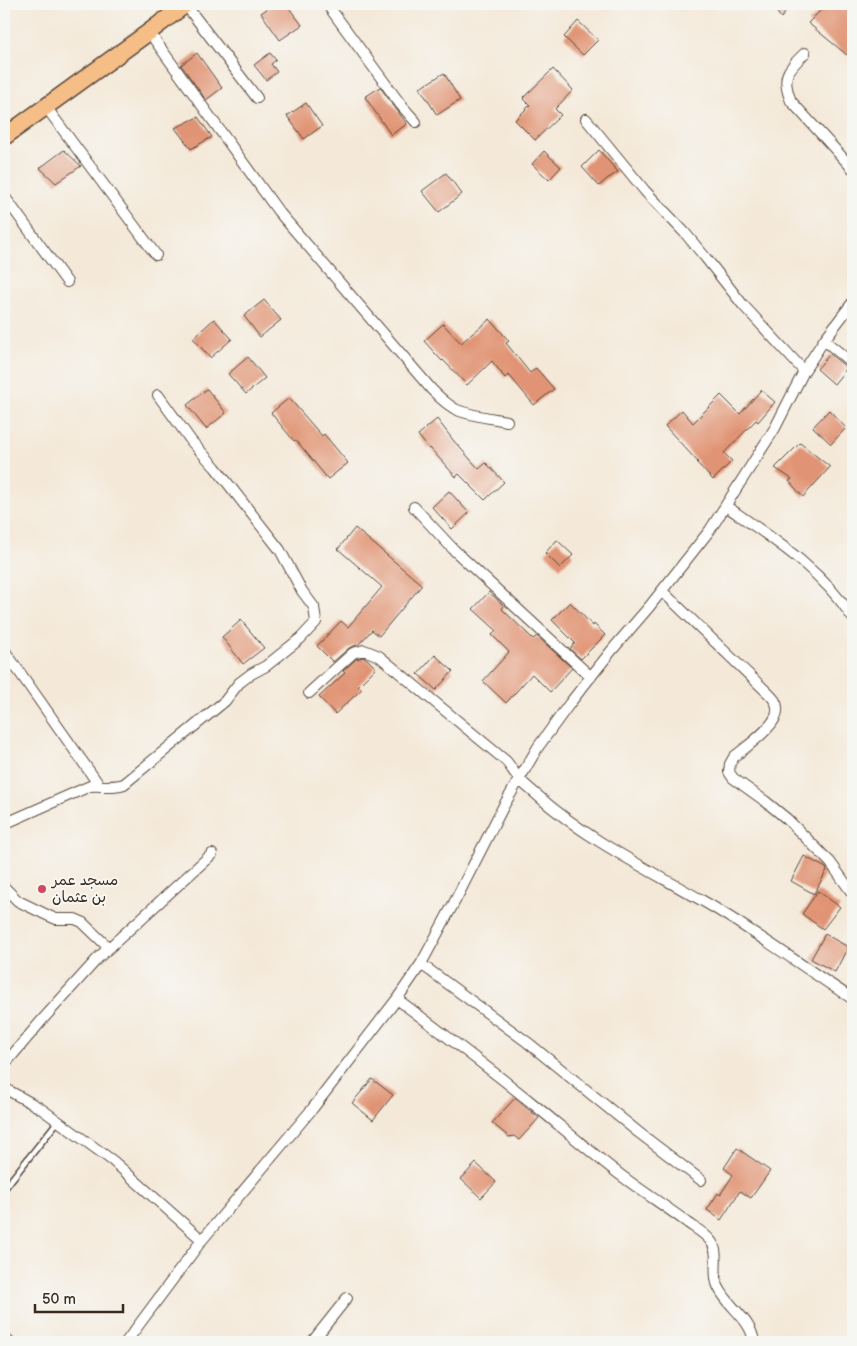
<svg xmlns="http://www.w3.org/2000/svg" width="857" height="1346" viewBox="0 0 857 1346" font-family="'Balsamiq Sans','Playpen Sans Arabic',sans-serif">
  <rect width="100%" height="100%" fill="#f6f6f2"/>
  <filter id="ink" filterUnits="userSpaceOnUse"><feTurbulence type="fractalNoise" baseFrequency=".02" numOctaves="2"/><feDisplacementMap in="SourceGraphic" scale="10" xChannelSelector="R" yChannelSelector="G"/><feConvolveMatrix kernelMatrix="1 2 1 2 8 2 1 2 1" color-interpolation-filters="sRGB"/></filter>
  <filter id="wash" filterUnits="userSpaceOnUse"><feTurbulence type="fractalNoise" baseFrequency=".0096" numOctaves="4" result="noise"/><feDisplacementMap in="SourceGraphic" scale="20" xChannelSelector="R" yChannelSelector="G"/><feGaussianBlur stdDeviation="1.12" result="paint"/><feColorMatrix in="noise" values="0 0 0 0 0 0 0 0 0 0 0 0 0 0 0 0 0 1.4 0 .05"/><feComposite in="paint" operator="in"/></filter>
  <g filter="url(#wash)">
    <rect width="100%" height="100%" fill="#f4e9d9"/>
    <g id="blocks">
      <path fill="#e19474" d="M274,4H286L302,25L280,40L261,13Z
        M771,4H792L781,18Z
        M827,4H844L853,11V49L847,55L808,23Z
        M578,21L598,40L583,55L564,37Z
        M197,53L222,88L206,100L181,65Z
        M270,53L276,60L271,64L277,72L266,80L254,65Z
        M553,69L573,90L555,109L561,115L535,140L515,120L530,105L523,98Z
        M444,73L460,100L437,115L420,88Z
        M380,87L407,124L391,135L365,97Z
        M306,103L322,126L304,139L287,116Z
        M198,117L212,137L191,149L175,128Z
        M64,150L81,166L56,183L40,168Z
        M599,150L618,172L607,179L599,186L582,167Z
        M544,151L561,167L549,180L532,164Z
        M446,173L462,194L439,212L422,191Z
        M264,300L281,320L260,337L244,316Z
        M214,319L232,339L210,358L193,338Z
        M490,319L509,341L506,343L530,373L536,368L554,389L534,405L509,375L505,378L492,361L467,385L443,360L442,361L424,341L443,324L461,343Z
        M830,354L847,368L834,384L817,369Z
        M248,357L265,378L246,394L228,374Z
        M207,389L226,413L206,429L187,405Z
        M761,390L775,402L758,422L756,420L724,453L732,461L713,480L697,463L698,462L665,426L682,410L693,423L721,395L740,414Z
        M289,398L322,436L324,434L348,463L328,479L296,440L294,441L271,413Z
        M829,410L846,428L831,444L813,427Z
        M437,419L453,440L479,469L486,463L504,482L485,500L459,474L456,477L430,448L429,449L418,435Z
        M800,443L830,467L803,497L789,481L792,479L775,468Z
        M449,491L469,513L452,529L432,507Z
        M355,528L422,585L379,636L372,630L359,644L349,648L333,662L317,646L341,621L348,627L382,587L338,549Z
        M557,540L573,555L560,568L545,553Z
        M489,592L504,606L502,609L533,639L537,636L572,668L550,692L532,674L506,703L483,681L509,652L492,635L496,630L473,609Z
        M570,602L593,626L594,624L605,635L581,659L570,649L575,643L552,620Z
        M241,620L264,648L243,664L222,637Z
        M435,655L453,671L436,690L418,674Z
        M364,657L367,659L376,668L358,686L362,689L335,714L319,697L345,673L343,671L356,659Z
        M804,856L826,868L827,870L814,894L791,881Z
        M818,891L840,907L823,929L802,914Z
        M825,934L848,947L835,972L811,959Z
        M372,1079L393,1095L373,1120L352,1103Z
        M515,1098L539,1118L519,1140L514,1136L509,1137L492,1123Z
        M737,1148L770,1171L751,1198L740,1191L721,1220L707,1210L718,1193L720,1195L733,1175L724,1168Z
        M476,1163L496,1182L481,1198L461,1179Z"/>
    </g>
  </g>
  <g filter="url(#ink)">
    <use href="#blocks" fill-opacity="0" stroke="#57473a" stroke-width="1"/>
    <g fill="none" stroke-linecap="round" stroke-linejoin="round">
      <g stroke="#57473a" stroke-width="8">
        <path id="lane" d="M4,1189L58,1121"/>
      </g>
      <g stroke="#57473a" stroke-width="12">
        <path id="street" d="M185,4L257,98
          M327,4L401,105L416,122
          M149,32L278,211L432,390C439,397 447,405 457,410C472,416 491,418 507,421
          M805,53C787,70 781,77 791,101L853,169
          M46,107L156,255
          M586,119L645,191L685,233L705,257L743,305L804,371
          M4,196L67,282
          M824,340L853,364
          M726,506C772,538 822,570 853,618
          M414,507L454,550L591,677
          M662,591L769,694C773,698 777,702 777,708C780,724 746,747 734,757L730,764L729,772L733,778L765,801L787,819L830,862L853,894
          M4,650L99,785
          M309,693L353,653L364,650L379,656L506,761C511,767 515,774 520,780C525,785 531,790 537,795C586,839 646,868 703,901C755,931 803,967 853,999
          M4,824L90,786C102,785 113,788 124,784L225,701L239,683L251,674L266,666L301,638L316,622L314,607L302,591L280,550L215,467L192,442L158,395
          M4,887L18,901L49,916L56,919H75L82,922L109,948
          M421,964L527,1042L638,1132L701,1180
          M397,999C442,1033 488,1067 532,1103C559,1125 586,1148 614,1170C638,1189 664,1205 688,1223C695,1228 704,1233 709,1239C722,1252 711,1270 718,1286C727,1307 751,1318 754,1342
          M4,1065L43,1019L99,957L212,854
          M4,1088L40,1108L113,1161L202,1240
          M4,1338L9,1342
          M126,1342L202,1240L313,1108L397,999L421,964L455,901L503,807L538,747L570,703L612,650L649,607L710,530L775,428L804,371L824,340L853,302
          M312,1342L347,1298"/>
      </g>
      <g stroke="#57473a" stroke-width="19">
        <path id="primary" d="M4,137L149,32L186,4"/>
      </g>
      <use href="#lane" stroke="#fff" stroke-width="5"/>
      <use href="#street" stroke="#fff" stroke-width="10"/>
      <use href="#primary" stroke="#f6be87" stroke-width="16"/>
    </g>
  </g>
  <circle fill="#d1495b" stroke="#f6f6f2" stroke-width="2" cx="42" cy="889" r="5"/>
  <g text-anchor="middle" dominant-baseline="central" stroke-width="4" stroke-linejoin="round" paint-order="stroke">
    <g font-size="15" fill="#3b2a1e" stroke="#f6f6f2" text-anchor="start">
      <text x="52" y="880">مسجد عمر<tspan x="52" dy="17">بن عثمان</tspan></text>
    </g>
  </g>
  <rect width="857" height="1346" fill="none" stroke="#f6f6f2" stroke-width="20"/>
  <path d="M35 1304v8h88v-8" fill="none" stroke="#3b2a1e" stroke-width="2.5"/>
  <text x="42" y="1304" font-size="15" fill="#3b2a1e" stroke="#f6f6f2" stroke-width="4" paint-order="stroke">50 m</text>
</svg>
